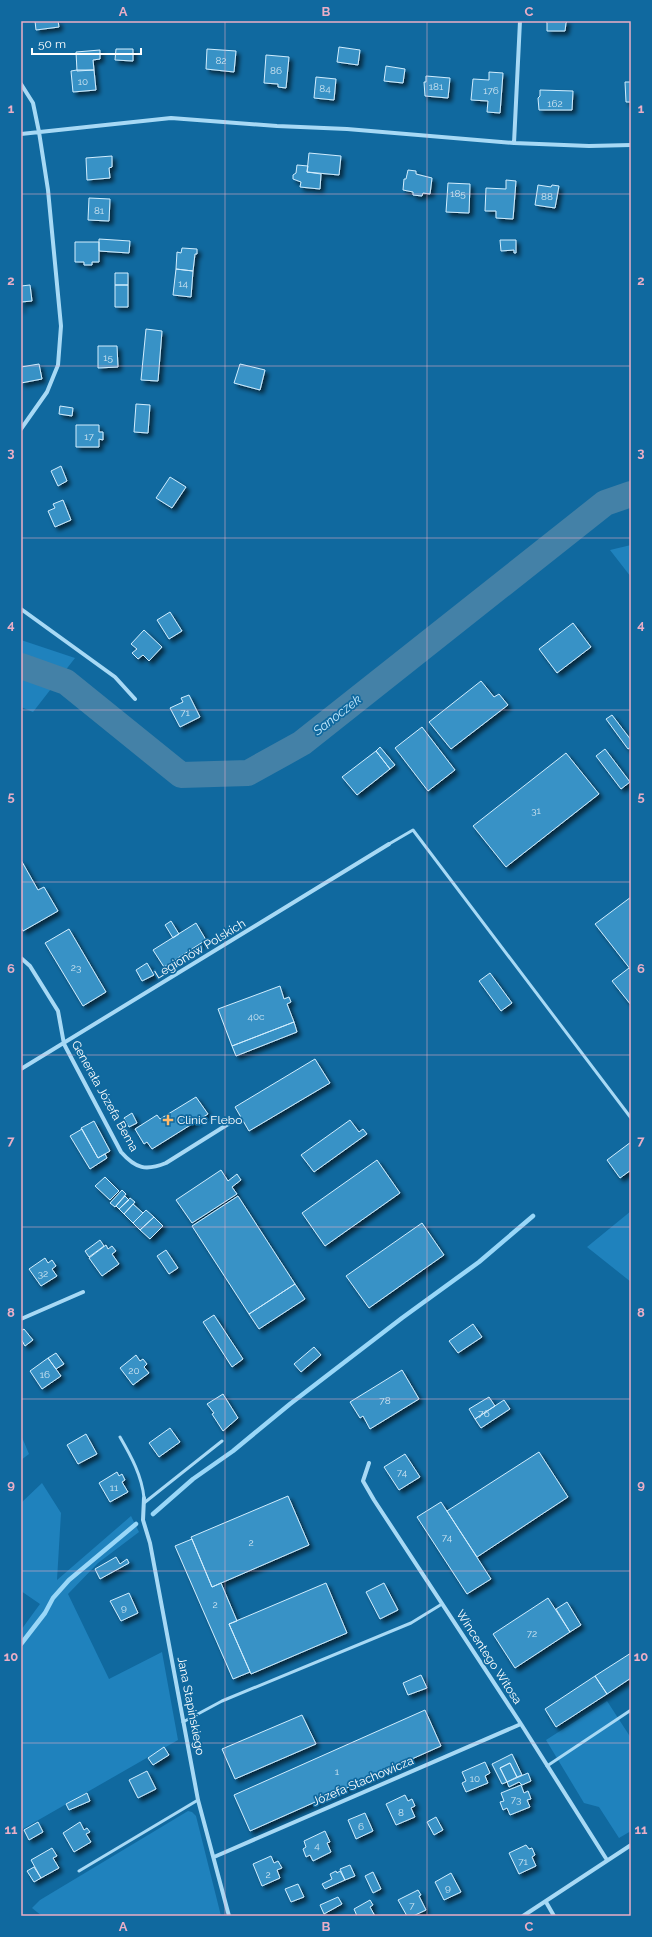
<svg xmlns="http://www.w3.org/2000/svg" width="652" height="1937" viewBox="0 0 652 1937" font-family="Raleway,sans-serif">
  <defs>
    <filter id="shadow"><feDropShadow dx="3.5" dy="3.5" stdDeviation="2" flood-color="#0009"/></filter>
  </defs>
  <rect width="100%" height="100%" fill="#10699f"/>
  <path fill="#1f82bd" d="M631,545V577L610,550Z
    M21,640L75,658L33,712L21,707Z
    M631,1211V1282L587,1247Z
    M21,1435L29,1454L21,1460Z
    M42,1483L61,1513L57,1580L131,1516L139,1532L98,1563L68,1594L109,1679L162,1652L178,1740L21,1830V1630L40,1604L21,1591V1503Z
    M607,1701L631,1738V1831L619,1838L599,1807L584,1803L546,1740Z
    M188,1811L192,1812L196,1816L221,1916H42L32,1908L40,1900Z"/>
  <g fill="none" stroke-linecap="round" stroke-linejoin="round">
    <path stroke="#99d7f8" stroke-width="4.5" d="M153,1514L193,1479L233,1451L290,1404L402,1318L479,1262L533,1216
      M21,1644L45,1613L53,1598L69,1580L136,1524"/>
    <path stroke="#4481a7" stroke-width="26" d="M21,666L66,682L181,775L248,773L302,743L605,503L631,494"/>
  </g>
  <path fill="#3992c6" stroke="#d0edfe" filter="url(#shadow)" d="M35,21H58L59,27L36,30Z
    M546,21H568L566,23L565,31H547V23Z
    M339,47L360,50L358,65L337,62Z
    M116,49H133V61L115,60Z
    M207,49L236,51L234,72L206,69Z
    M100,50V59L93,60L94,70L77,71L76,52Z
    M266,55L289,57L286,88L278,87V84L264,83Z
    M386,66L405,69L403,83L384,81Z
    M77,70H94L96,90L73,92L71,71Z
    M489,72L503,73L500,113L487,112L488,101L471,100L473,79L489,80Z
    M426,76L450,78L448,98L425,96L424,82H426Z
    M316,77L336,79L334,100L314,98Z
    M625,82H631V102H626Z
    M540,90L573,91L572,110H539L538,98L540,96Z
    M309,153L341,156L339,175L307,172Z
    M112,156V167L109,168L110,178L87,180L86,158Z
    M297,165L308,166L307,172L321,174L320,189L300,187L301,182L293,179V175L296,173Z
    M408,170L416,171V174L432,178L430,194L423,193L422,196L413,195V192L403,190L404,179H406Z
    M506,180L516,181L513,219L496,218V211H485L486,188L506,189Z
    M448,183L470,184L469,213L446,212Z
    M538,185L551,187L552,185L559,186L555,208L535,205Z
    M89,198L110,199L109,221L88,220Z
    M99,239L130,241L129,253L99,251Z
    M500,240H516V253H514V250L501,251Z
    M75,242H99V262H92V265H84V262H75Z
    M182,248L197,249V254H195L193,271L176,269L177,252L181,253Z
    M176,269L193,271L191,297L173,295Z
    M115,273H128V285H115Z
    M30,285L32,301L21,302V310V286Z
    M115,285H128V307H115Z
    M146,329L162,331L158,381L141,380Z
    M98,346H117L118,367L98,368Z
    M39,364L42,379L21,383V367Z
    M240,364L265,370L260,390L234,383Z
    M136,404L150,405L148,433L134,432Z
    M60,406L73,408L72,416L59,414Z
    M76,425H99V432H103V440L99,439V447H76Z
    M61,466L67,481L58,486L51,471Z
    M170,477L186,487L172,508L156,498Z
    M63,500L71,520L55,527L48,511L55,508L53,504Z
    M170,612L182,631L169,639L157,620Z
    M573,623L591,647L557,673L539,649Z
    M144,630L162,647L149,661L143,655L138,659L132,653L137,649L131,644Z
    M481,681L494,697L499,694L508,705L451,749L429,722Z
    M189,695L200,717L180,727L170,708L183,702L181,698Z
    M612,715L631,740V747L628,749L606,719Z
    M422,727L455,770L428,791L395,748Z
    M380,747L395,765L390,769L376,751Z
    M605,749L630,782L621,789L596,756Z
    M376,751L390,769L357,795L342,777Z
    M566,753L599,794L506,867L473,826Z
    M21,860L38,890L44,887L58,911L23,931L21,927Z
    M631,897V970L595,924Z
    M171,921L179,934L173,938L165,925Z
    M196,923L206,940L164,967L153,950Z
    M69,929L106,992L83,1006L45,943Z
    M147,963L154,975L142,981L136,970Z
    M629,968L631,970V1005L612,981Z
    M490,973L512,1003L501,1011L479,981Z
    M280,986L284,999L289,997L291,1002L287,1004L294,1022L232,1046L218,1009Z
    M294,1022L297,1032L236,1056L232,1046Z
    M315,1059L330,1083L249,1131L235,1107Z
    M196,1097L208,1114L152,1149L147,1142L144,1144L135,1129L157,1115L160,1119Z
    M132,1113L137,1123L129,1127L124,1118Z
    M350,1120L359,1132L363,1129L367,1134L314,1172L301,1155Z
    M94,1121L110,1151L98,1158L81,1128Z
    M82,1129L98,1158L105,1154L107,1158L90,1169L70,1136Z
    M631,1142V1170L620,1178L607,1160Z
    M377,1160L400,1193L325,1246L302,1213Z
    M221,1170L228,1181L237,1174L241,1180L232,1187L237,1194L192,1223L176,1200Z
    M105,1177L119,1191L110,1200L95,1186Z
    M122,1190L126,1194L115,1207L110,1203Z
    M125,1196L129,1200L119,1209L116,1206Z
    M238,1196L295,1284L249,1314L192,1226Z
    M130,1198L135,1202L124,1214L119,1209Z
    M133,1204L143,1213L133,1223L124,1214Z
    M146,1210L154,1217L140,1230L133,1223Z
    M154,1217L163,1226L150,1239L140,1230Z
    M422,1223L444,1255L369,1308L346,1276Z
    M100,1240L104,1246L89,1257L85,1251Z
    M106,1245L108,1249L112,1246L116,1251L112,1254L119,1264L102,1276L89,1258Z
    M166,1250L178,1268L169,1274L157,1256Z
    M45,1258L48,1263L52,1260L56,1266L52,1269L57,1276L41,1286L29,1269Z
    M295,1284L305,1299L259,1329L249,1314Z
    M214,1315L243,1359L232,1367L203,1322Z
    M473,1324L482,1337L458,1353L449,1341Z
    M24,1329L33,1340L25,1346L21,1339V1331Z
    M314,1347L321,1355L301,1372L294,1364Z
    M56,1353L64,1364L56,1369L48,1358Z
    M136,1355L140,1361L143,1359L147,1364L144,1367L149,1373L133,1385L120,1368Z
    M48,1358L61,1376L42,1389L30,1371Z
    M402,1370L419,1399L370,1429L363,1416L360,1418L350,1402Z
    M223,1394L238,1418L223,1431L212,1414L214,1413L207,1404Z
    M489,1397L495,1406L475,1419L469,1409Z
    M504,1400L510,1409L481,1428L475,1419Z
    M170,1428L180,1442L159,1457L149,1443Z
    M86,1434L97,1454L78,1464L67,1445Z
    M539,1452L568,1497L477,1557L447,1511Z
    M405,1454L420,1477L399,1490L384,1467Z
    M117,1472L119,1476L122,1474L125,1480L122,1482L128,1492L110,1502L99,1483Z
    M288,1496L309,1545L212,1587L191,1537Z
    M441,1502L491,1579L467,1594L417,1517Z
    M192,1539L212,1587L221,1583L237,1621L229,1624L250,1672L233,1679L175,1546Z
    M116,1557L120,1564L127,1559L129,1563L100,1579L95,1569Z
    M326,1583L347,1633L251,1674L229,1624Z
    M384,1583L398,1610L380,1619L366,1592Z
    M129,1593L138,1613L121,1621L110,1601Z
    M548,1598L570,1632L515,1668L493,1634Z
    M567,1602L581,1625L570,1632L556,1609Z
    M631,1653V1678L607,1694L595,1676Z
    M421,1675L427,1688L408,1695L403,1683Z
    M595,1676L607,1694L556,1727L545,1709Z
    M425,1710L441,1746L250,1831L234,1795Z
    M302,1715L316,1744L235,1779L222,1749Z
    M164,1747L169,1755L153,1765L148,1758Z
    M512,1754L522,1775L517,1777L510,1763L500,1768L507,1782L502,1784L492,1764Z
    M485,1762L490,1773L485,1776L488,1783L466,1792L462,1783L466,1781L462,1772Z
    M510,1763L517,1777L507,1782L500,1768Z
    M147,1771L156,1789L138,1798L129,1780Z
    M528,1773L531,1781L522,1785L519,1782L509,1787L507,1782Z
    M521,1785L524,1793L528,1791L531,1799L527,1800L530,1807L510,1815L507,1808L503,1810L500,1802L504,1801L501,1793Z
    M87,1793L90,1801L69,1810L66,1804Z
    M405,1795L408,1801L412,1799L415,1806L411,1808L415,1817L396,1825L386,1804Z
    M365,1813L373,1831L356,1839L348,1820Z
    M436,1817L443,1830L434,1835L427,1822Z
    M38,1822L43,1832L29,1840L24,1830Z
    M80,1822L84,1830L87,1828L90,1832L86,1834L91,1842L74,1852L63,1833Z
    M325,1831L330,1842L327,1843L331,1852L313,1861L310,1855L306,1857L303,1849L306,1847L304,1841Z
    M526,1845L529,1849L532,1848L535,1855L532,1857L536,1866L519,1874L509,1853Z
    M52,1848L57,1856L53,1858L59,1868L41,1878L31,1860Z
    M271,1856L274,1863L278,1861L282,1868L277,1870L280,1878L262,1886L253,1864Z
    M350,1865L355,1876L345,1880L340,1869Z
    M34,1867L41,1878L34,1882L27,1871Z
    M336,1871L337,1873L340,1871L345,1880L325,1889L322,1884L332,1879L330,1874Z
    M373,1872L381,1889L373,1893L365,1876Z
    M451,1873L461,1892L444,1900L435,1882Z
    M298,1884L304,1897L291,1902L285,1889Z
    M418,1890L421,1895L419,1896L426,1910L413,1916H407L398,1900Z
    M338,1897L342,1904L324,1914L320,1905Z
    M370,1900L373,1905L370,1907L375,1916H357L354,1909Z"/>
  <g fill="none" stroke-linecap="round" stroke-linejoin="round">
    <path stroke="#a7d9f5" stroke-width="3" d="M389,844L413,830L631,1118
      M120,1437C131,1456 142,1476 144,1498
      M144,1503L222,1441
      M183,1722L222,1701L411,1623L442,1604
      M547,1766L631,1710
      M79,1871L198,1800"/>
    <path stroke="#a7d9f5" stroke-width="4" d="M21,84L33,103L39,132L48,190L61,326L58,365L47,392L21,429
      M21,134L171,118L277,126L347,129L514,143L589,146L631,145
      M514,143L520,21
      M21,609L115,677L135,699
      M21,958L30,966L58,1011L64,1044L121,1152C136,1169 146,1171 166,1163L233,1121
      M21,1069L389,844
      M21,1319L83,1292
      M369,1463L363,1481L374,1500L521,1724L607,1860
      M144,1498L143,1520L150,1543L198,1800L229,1916
      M214,1857L521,1724
      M546,1902L554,1916
      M523,1916L631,1845"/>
  </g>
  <path fill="none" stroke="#eaaec6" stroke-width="1" stroke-opacity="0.55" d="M225,21V1916M427,21V1916M21,194H631M21,366H631M21,538H631M21,710H631M21,882H631M21,1055H631M21,1227H631M21,1399H631M21,1571H631M21,1743H631"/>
  <path fill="#ffba6c" stroke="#10699f" stroke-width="1.5" d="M166 1114h4v4h4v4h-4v4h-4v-4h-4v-4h4z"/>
  <g text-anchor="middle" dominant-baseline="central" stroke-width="3.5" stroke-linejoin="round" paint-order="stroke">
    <g font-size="10" fill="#cee4f1">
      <text x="221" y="60">82</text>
      <text x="276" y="70">86</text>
      <text x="83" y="81">10</text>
      <text x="436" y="86">181</text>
      <text x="325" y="88">84</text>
      <text x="491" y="90">176</text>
      <text x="555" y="103">162</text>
      <text x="458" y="193">185</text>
      <text x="547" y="196">88</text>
      <text x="99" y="210">81</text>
      <text x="183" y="283">14</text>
      <text x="108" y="357">15</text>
      <text x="89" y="436">17</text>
      <text x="185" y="712">71</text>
      <text x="536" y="810">31</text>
      <text x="76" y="967">23</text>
      <text x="256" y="1016">40c</text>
      <text x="43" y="1273">32</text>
      <text x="134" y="1370">20</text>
      <text x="45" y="1374">16</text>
      <text x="385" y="1400">78</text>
      <text x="484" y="1413">76</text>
      <text x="402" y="1472">74</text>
      <text x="114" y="1487">11</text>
      <text x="447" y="1537">74</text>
      <text x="251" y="1542">2</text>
      <text x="215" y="1604">2</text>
      <text x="124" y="1607">9</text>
      <text x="532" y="1633">72</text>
      <text x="337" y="1771">1</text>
      <text x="475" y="1778">10</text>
      <text x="516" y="1799">73</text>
      <text x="401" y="1812">8</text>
      <text x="361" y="1826">6</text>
      <text x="317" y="1845">4</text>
      <text x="523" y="1861">71</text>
      <text x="268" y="1874">2</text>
      <text x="448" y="1887">9</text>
      <text x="412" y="1905">7</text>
    </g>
    <g font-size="12" fill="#fff" stroke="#10699f">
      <text transform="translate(200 949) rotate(-31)">Legionów Polskich</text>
      <text transform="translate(105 1096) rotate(61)">Generała Józefa Bema</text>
      <text transform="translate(489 1657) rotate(57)">Wincentego Witosa</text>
      <text transform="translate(191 1706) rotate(79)">Jana Stapińskiego</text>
      <text transform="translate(363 1781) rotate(-23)">Józefa Stachowicza</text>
    </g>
    <g font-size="12" fill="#fff" stroke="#10699f" text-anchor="start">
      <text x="177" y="1120">Clinic Flebo</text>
    </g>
    <g font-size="13" font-style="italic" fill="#c3e8fc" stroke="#10699f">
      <text transform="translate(337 715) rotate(-38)">Sanoczek</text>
    </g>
  </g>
  <rect width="652" height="1937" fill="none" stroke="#10699f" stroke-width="44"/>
  <path d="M32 48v6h109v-6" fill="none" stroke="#ffffff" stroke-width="2"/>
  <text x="38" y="48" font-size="12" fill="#ffffff" stroke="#10699f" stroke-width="3" paint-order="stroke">50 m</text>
  <rect x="22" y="22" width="608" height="1893" fill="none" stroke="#eaaec6" stroke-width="1.5"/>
  <g font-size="13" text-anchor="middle" font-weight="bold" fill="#eaaec6">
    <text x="123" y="16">A</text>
    <text x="326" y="16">B</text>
    <text x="529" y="16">C</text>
    <text x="11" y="113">1</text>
    <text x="641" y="113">1</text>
    <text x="11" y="285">2</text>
    <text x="641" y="285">2</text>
    <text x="11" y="457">3</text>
    <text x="641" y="457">3</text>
    <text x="11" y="629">4</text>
    <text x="641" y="629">4</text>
    <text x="11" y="801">5</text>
    <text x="641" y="801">5</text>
    <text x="11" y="973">6</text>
    <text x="641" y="973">6</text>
    <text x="11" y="1145">7</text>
    <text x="641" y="1145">7</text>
    <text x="11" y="1317">8</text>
    <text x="641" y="1317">8</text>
    <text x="11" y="1489">9</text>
    <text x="641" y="1489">9</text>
    <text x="11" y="1661">10</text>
    <text x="641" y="1661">10</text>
    <text x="11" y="1834">11</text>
    <text x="641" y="1834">11</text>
    <text x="123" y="1931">A</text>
    <text x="326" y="1931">B</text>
    <text x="529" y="1931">C</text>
  </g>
</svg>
